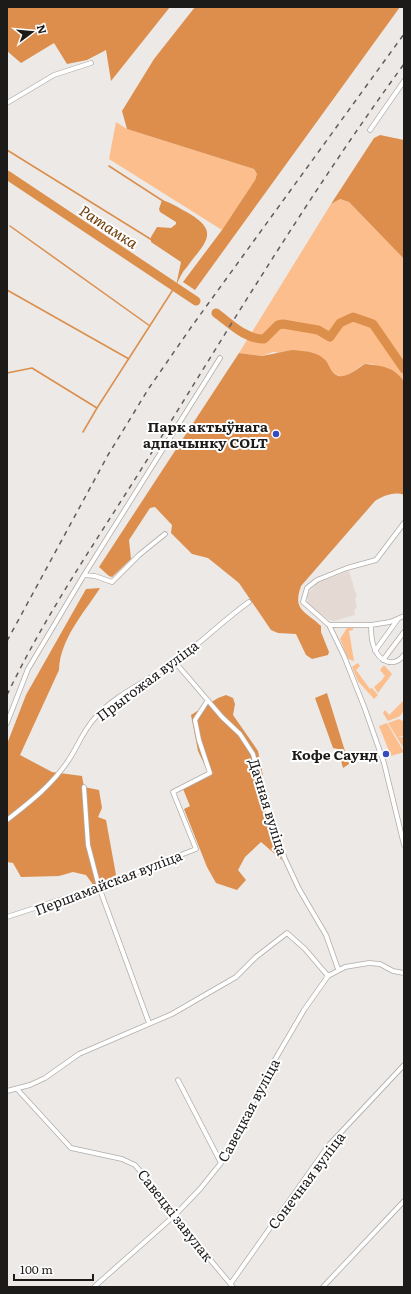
<svg xmlns="http://www.w3.org/2000/svg" width="411" height="1294" viewBox="0 0 411 1294" font-family="Literata,serif">
  <rect width="100%" height="100%" fill="#ece9e6"/>
  <path fill="#e4dad3" d="M349,571L357,597L355,598L357,607L354,611L355,615L334,621L329,620L308,604L307,595L317,583Z"/>
  <path fill="#fdbe8d" d="M116,122L127,129L254,169L257,174L255,180L222,230L109,159Z
    M340,199L349,202L404,259V382C394,377 377,361 365,364C361,365 357,369 354,371C337,383 332,372 324,358L273,352L262,356L239,353L331,204Z
    M347,628H353V630L349,631L354,661L348,659L340,639Z
    M358,663L360,666L356,670L370,689L372,688L378,695L374,699L358,681L352,667Z
    M383,666H385L392,674L378,693L374,687L383,679V678L385,676L380,670Z
    M404,700C404,716 402,716 388,721L383,713L385,710L389,715Z
    M399,719L402,721L404,719L403,736H397L403,737L404,749L388,723Z
    M387,723L404,752L391,756L379,726Z"/>
  <path fill="#dd8e4c" d="M7,7H170L111,81L106,50L87,60L67,64L54,43L21,63L7,51Z
    M195,7H400L195,290L183,282L222,230L255,180L257,174L254,169L127,129L122,111L154,59Z
    M380,135L404,140V259L349,202L340,199L331,204L374,138Z
    M292,350C302,351 315,351 323,358C327,360 329,367 332,371C341,384 356,369 365,364C382,366 395,367 404,382V495C394,491 383,496 375,501L301,586C292,611 306,611 321,626V632L329,652L328,655L312,659L306,655L296,634L278,633L271,630L239,583L208,558L192,554L171,533L172,525L155,507L150,508L129,540L131,559L112,577L109,576L99,567L239,353L262,356Z
    M100,588C84,613 60,639 59,670L20,755L52,772L82,776L84,787L99,790L102,808L98,817L106,820L116,875L94,886L86,875L73,872L59,876L21,877L13,863L7,862V744L26,695L86,589Z
    M327,693L349,764L343,768L338,749L333,748L315,698Z
    M226,695L233,698L235,704L233,715L258,751L263,776V797L282,860L261,842L245,857L238,870L246,880L237,890L216,883L207,867L184,809L190,806L183,789L208,772L198,751L191,715L218,698Z"/>
  <path fill="#dc8e4b" d="M162,200C172,203 181,209 190,214C222,233 202,245 187,267C182,272 179,279 176,286L181,262L151,242V237L157,227L171,228L176,224V222L160,212L159,209Z"/>
  <g fill="none" stroke-linecap="round" stroke-linejoin="round">
    <path stroke="#dc8e4b" stroke-width="1.5" d="M7,150L152,240
      M109,166L163,201
      M10,226L150,326
      M7,290L129,359
      M7,373L32,368L97,408L176,285
      M83,432L97,408"/>
    <path stroke="#dc8e4b" stroke-width="9" d="M7,175L196,301
      M216,313C231,324 245,339 264,339L278,325L283,324L318,330L330,337L340,323L353,317L373,324L404,369"/>
    <g stroke="#b0adab" stroke-width="5.5">
      <path id="street" d="M7,103L54,75L91,63
        M370,130L404,81
        M404,523L376,560L347,568L317,580L307,588L303,602L329,625L344,656L365,709L384,763L404,845
        M84,575L95,576L112,582L139,555L165,534
        M404,616L390,622L371,625C371,632 371,640 374,647C379,662 394,668 404,655
        M329,625H371
        M375,651L398,619
        M383,660L404,632
        M175,662L222,717L240,734L253,754L271,822L285,859L299,889L326,935L338,969
        M7,723L28,669L84,575L220,358
        M84,787L88,845L99,887L149,1023
        M7,820C30,802 52,785 68,761C77,748 83,731 94,719C115,694 147,682 173,663C199,645 222,621 249,602
        M7,917L99,887L196,849L173,792L210,773L199,740L195,720L208,700
        M178,1080L221,1163
        M17,1089L71,1148L122,1159L135,1165L166,1202L177,1220L233,1287
        M7,1091L30,1085L45,1078L79,1054L172,1014L236,977L256,957L287,933L305,949L328,976
        M231,1283L328,1146L404,1065
        M94,1287L175,1215L200,1189L221,1163L273,1063L304,1010L328,976L345,967L369,963L380,964L393,971L404,973
        M323,1287L404,1201"/>
    </g>
    <use href="#street" stroke="#fff" stroke-width="4"/>
    <path stroke="#615e5d" stroke-width="1.5" stroke-dasharray="5 5" stroke-linecap="butt" d="M7,641L108,455L149,388L192,326L404,34
      M7,695C49,607 106,527 157,444C236,316 315,186 404,64"/>
  </g>
  <g fill="#344cbe" stroke="#fff" stroke-width="1.5">
    <circle cx="276" cy="434" r="4"/>
    <circle cx="386" cy="754" r="4"/>
  </g>
  <g text-anchor="middle" dominant-baseline="central" stroke-width="4" stroke-linejoin="round" paint-order="stroke">
    <g font-size="14" font-weight="bold" fill="#1d1b1a" stroke="#fff" text-anchor="end">
      <text x="268" y="426">Парк актыўнага<tspan x="268" dy="16">адпачынку COLT</tspan></text>
      <text x="378" y="754">Кофе Саунд</text>
    </g>
    <g font-size="14" fill="#1d1b1a" stroke="#fff">
      <text transform="translate(147 680) rotate(-37)">Прыгожая вуліца</text>
      <text transform="translate(269 807) rotate(73)">Дачная вуліца</text>
      <text transform="translate(108 882) rotate(-21)">Першамайская вуліца</text>
      <text transform="translate(248 1110) rotate(-62)">Савецкая вуліца</text>
      <text transform="translate(306 1180) rotate(-53)">Сонечная вуліца</text>
      <text transform="translate(176 1215) rotate(52)">Савецкі завулак</text>
    </g>
    <g font-size="15" font-style="italic" fill="#6e3b06" stroke="#fff">
      <text transform="translate(109 226) rotate(33)">Ратамка</text>
    </g>
  </g>
  <rect width="411" height="1294" fill="none" stroke="#1d1b1a" stroke-width="16"/>
  <g transform="translate(32 32) rotate(74)" stroke="#ffffff" stroke-width="3" paint-order="stroke">
  <path d="M0-3L7 15L0 10L-7 15Z" fill="#1d1b1a"/>
  <text y="-6" font-size="11" font-weight="bold" text-anchor="middle" fill="#1d1b1a">N</text>
  </g>
  <path d="M14 1274v6h79v-6" fill="none" stroke="#1d1b1a" stroke-width="2"/>
  <text x="20" y="1274" font-size="12" fill="#1d1b1a" stroke="#ffffff" stroke-width="3" paint-order="stroke">100 m</text>
</svg>
